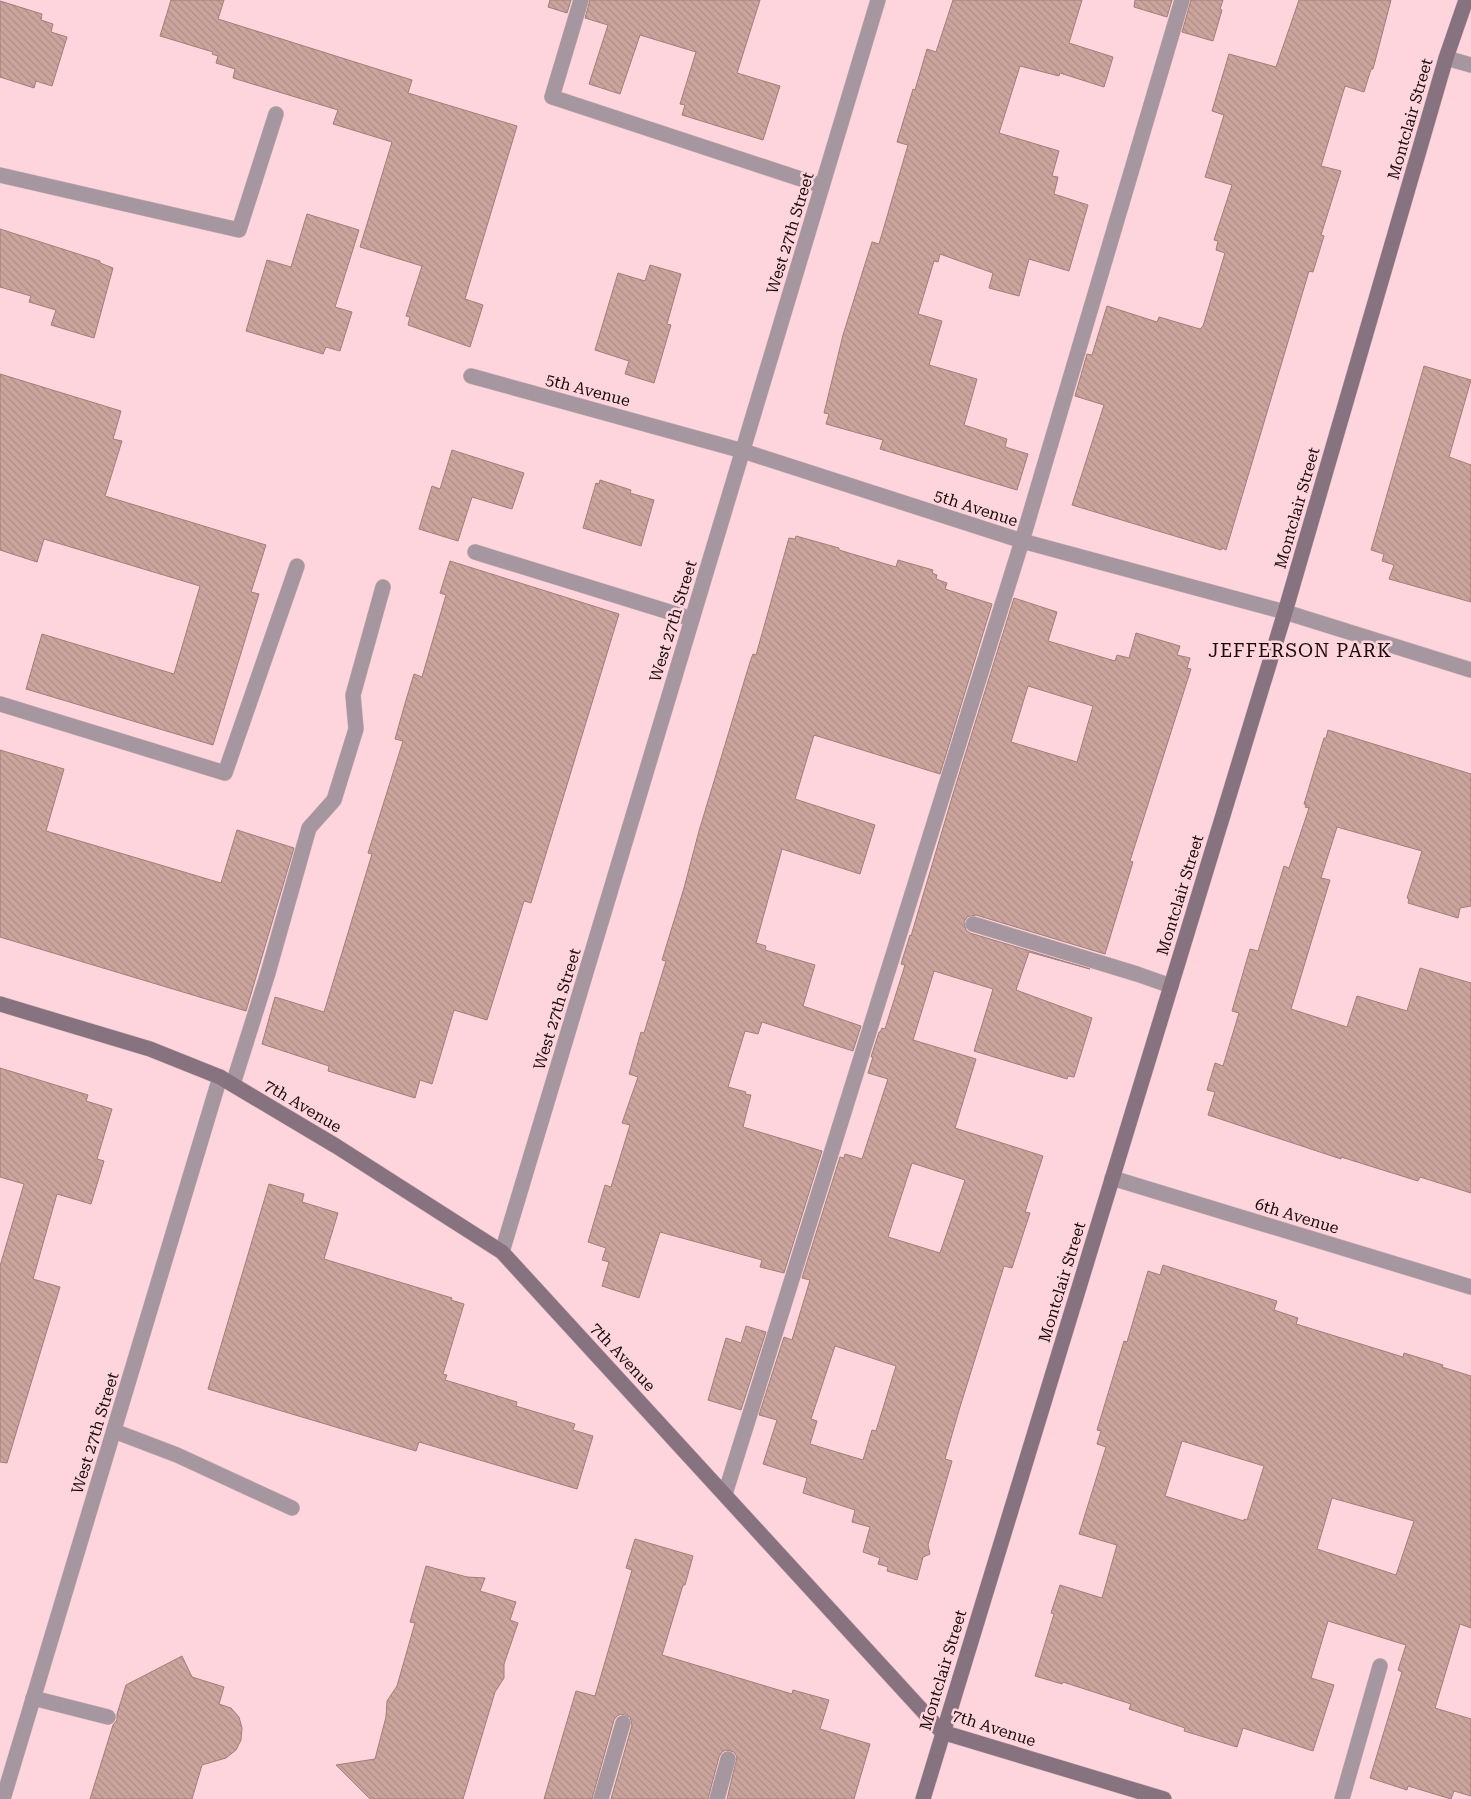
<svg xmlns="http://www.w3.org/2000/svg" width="1471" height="1799" viewBox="0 0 1471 1799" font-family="'Roboto Serif',serif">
  <defs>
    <pattern id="building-back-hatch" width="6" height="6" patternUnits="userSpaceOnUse" patternTransform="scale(1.25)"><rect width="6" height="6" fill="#cba59d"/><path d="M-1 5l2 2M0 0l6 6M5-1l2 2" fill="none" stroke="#ae8d86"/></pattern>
  </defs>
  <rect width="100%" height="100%" fill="#fed5dd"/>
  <path fill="url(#building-back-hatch)" stroke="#a27e77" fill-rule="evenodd" d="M171,0H224L218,19L412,80L408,93L517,126L465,299L483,305L470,347L408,325L410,317L406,316L422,266L360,247L392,142L333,124L338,110L233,78L235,69L216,63L218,56L212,54L213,52L160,36Z
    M550,0H571L567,13L548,7Z
    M590,0H760L737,73L780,86L763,140L682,115L685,105L680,104L696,52L640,35L620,94L589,84L608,25L585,18Z
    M953,0H1082L1069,43L1113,57L1104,87L1060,73L1059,76L1020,66L999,133L1059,151L1052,176L1058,177L1054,194L1088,205L1069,271L1029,259L1019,296L989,288L993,273L940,254L938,262L934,261L918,314L942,321L929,365L977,379L964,425L1007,439L1005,447L1028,454L1017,490L880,449L883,440L826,424L829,414L824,413L843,335L865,264L872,242L879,244L908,145L897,142L913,89L915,90L927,49L936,52Z
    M1135,0H1172L1167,17L1134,7Z
    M1191,0H1223L1220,9L1222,10L1213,41L1182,32Z
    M1299,0H1391L1373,69H1371L1364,92L1345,86L1321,166L1341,171L1321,235L1324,236L1313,272L1309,271L1226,550L1222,548L1221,550L1072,505L1104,405L1075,396L1087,354L1092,355L1107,306L1157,322L1159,317L1200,329L1203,326L1225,253L1216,250L1218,241L1214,240L1232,185L1205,177L1224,115L1212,111L1229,54L1276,67Z
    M0,1L42,14L41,20L53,24L51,32L67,37L52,86L36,81L34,88L0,77Z
    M307,214L359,230L335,307L352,312L340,351L326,347L323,354L246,331L267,260L291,267Z
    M0,229L100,261V263L113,268L94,338L51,325L56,310L29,302L31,296L0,287Z
    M650,265L681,274L667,324L671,325L654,383L625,374L629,361L595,350L618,273L645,281Z
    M1424,366L1471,380L1449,457L1471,465V602L1389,579L1394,565L1382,561L1384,554L1371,550Z
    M0,374L121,411L113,439L122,441L105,496L266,545L251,592L259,594L213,745L26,689L42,634L174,674L200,586L44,539L37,562L0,550Z
    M452,450L524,473L512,509L472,497L458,541L419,529L432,486L440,489Z
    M600,480L631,490L630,493L654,500L641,546L583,528L596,483L599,484Z
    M796,536L839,548V550L896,567L898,560L933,570L932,573L937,575L936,579L947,583L945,589L992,604L940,774L814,735L795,799L875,825L860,874L782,849L756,943L766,946L765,950L815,965L803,1006L861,1026L853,1051L762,1022L758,1034L745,1031L728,1087L746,1092L745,1094L751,1095L743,1127L822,1151L784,1273L760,1267L762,1260L660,1232L639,1298L602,1286L609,1262L602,1260L606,1248L588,1242L605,1185L611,1187L630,1125L622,1123L638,1077L629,1074L641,1032L644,1033L666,961L662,960L684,888L699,831L750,662L753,654L756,655L789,538L795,539Z
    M450,561L619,614L531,903L524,901L487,1020L454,1010L432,1084L420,1080L415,1098L328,1071L329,1066L262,1044L275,997L324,1012L372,854L368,853L403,741L395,739L406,700L414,674L422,677L446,595L440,593Z
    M1014,598L1057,612L1048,641L1115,661L1117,655L1129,658L1136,633L1180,646L1177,655L1190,658L1187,668L1191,669L1130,861L1133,862L1105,954L976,915L967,917L964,922L966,930L970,933L1090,969L1029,952L1016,990L1092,1018L1074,1077L1068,1076L1067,1079L974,1051L993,989L934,971L913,1040L976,1059L955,1128L1043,1156L1025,1212L1030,1213L1012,1268L1004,1266L960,1407L945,1459L952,1461L928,1545L930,1554L923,1557L917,1580L887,1571L888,1567L878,1564L880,1558L863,1552L870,1527L852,1522L855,1510L803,1493L807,1478L763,1464L777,1420L759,1415L784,1337L792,1340L810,1280L802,1278L840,1157L844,1158L845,1154L862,1159L888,1079L868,1073L873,1057H871L879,1032H880L882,1028L885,1029L905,965L901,964L910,935L911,936L953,794ZM1028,686L1093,706L1077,762L1011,742ZM912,1163L965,1180L940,1253L888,1237ZM835,1346L896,1366L876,1431L872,1430L863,1460L810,1444L817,1421L811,1419Z
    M1328,730L1471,774V906L1460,908L1458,918L1408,903L1409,899L1407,898L1422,851L1337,827L1321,878L1330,880L1291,1009L1347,1027L1357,996L1407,1011L1420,968L1471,983V1193L1420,1177L1418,1181L1341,1157V1159L1208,1115L1215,1092L1207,1090L1215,1063L1223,1066L1239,1013L1232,1011L1250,949L1258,951L1284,866L1289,868L1309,808L1305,807L1306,805L1304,804L1324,738H1326Z
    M0,750L64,769L46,831L221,883L237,830L294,848L246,1011L0,937Z
    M0,1068L88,1095L86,1101L112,1109L97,1159L104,1161L91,1204L57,1194L33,1279L60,1287L7,1463L0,1462V1266L24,1184L0,1177Z
    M269,1184L304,1194L302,1202L338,1213L324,1259L452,1298L451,1300L464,1304L443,1374L447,1375L445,1380L517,1402L516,1406L575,1424L573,1430L593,1436L577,1489L419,1442L416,1451L208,1389Z
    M1163,1265L1277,1301L1274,1310L1298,1318L1296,1324L1403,1357L1404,1353L1443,1365L1442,1367L1471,1376V1628L1460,1624L1435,1708L1471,1719V1796L1454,1791L1451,1799L1408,1786L1407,1790L1370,1778L1402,1672L1398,1670L1406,1645L1328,1621L1311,1678L1334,1685L1313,1751L1243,1728L1237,1747L1184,1731L1185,1728L1129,1709L1131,1704L1063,1682L1062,1684L1035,1676L1054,1614L1051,1613L1060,1585L1102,1598L1117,1545L1079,1534L1106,1447L1097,1444L1101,1431L1097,1430L1124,1341L1127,1342L1148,1271L1160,1275ZM1182,1441L1264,1466L1247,1520L1244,1519V1521L1165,1496ZM1332,1498L1414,1521L1396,1575L1317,1549Z
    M746,1326L766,1332L741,1410L708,1400L726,1338L741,1343Z
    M635,1539L693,1556L685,1585H683L662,1655L792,1694L793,1690L829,1700L820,1729L870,1744L854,1799H727L737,1757L734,1752L726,1750L722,1752L719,1757L708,1799H611L632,1725L630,1717L621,1714L617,1716L614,1720L592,1799H544L576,1691L595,1696L632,1570L626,1568Z
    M426,1566L467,1577L485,1578L480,1591L516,1602L510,1620L518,1623L504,1664V1678L495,1692L463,1799H370L336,1765L375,1759L386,1717L387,1701L397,1686L415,1623L410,1622Z
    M182,1656L192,1677L224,1687L219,1704L231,1708L239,1717L242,1728L241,1740L236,1750L226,1758L202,1765L192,1799H90L113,1725L117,1720V1714L126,1685Z"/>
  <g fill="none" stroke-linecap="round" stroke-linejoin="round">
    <g stroke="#d9b5bc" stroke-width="16">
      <path id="lane" d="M581,0L552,97L822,186
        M0,175L239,230L276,114
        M475,552L692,619
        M0,704L225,773L297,566
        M973,924L1137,974L1171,986
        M233,1084L268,973L309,828L334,800L356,729L353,695L383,587
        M114,1431L177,1455L292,1508
        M725,1494L1022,541L1182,0
        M33,1698L108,1717
        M601,1799L623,1723
        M717,1799L728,1759
        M1342,1799L1380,1666"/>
    </g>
    <g stroke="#d9b5bc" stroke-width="16">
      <path id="street" d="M1446,58L1471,65
        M471,376L743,451L1022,541L1285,612L1471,670
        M1112,1178L1471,1287
        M502,1252L878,0
        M3,1799L220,1077"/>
    </g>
    <g stroke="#d9b5bc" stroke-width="16">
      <path id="secondary" d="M0,1004L150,1049L220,1077L336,1146L502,1252L942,1732L1164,1799
        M923,1799L1285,612L1446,58L1466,0"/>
    </g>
    <use href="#lane" stroke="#a5969f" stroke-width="15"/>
    <use href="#street" stroke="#a5969f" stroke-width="15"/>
    <use href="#secondary" stroke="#87727f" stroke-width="15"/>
  </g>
  <g text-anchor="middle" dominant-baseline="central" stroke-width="5" stroke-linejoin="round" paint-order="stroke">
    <g font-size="16" fill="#190b0e" stroke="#fed5dd">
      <text transform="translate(1410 119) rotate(-74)">Montclair Street</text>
      <text transform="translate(790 233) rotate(-73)">West 27th Street</text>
      <text transform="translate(588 390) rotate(15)">5th Avenue</text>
      <text transform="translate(976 508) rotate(18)">5th Avenue</text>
      <text transform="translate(1297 508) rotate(-74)">Montclair Street</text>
      <text transform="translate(673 621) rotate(-73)">West 27th Street</text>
      <text transform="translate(1180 895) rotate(-73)">Montclair Street</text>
      <text transform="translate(557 1009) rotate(-73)">West 27th Street</text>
      <text transform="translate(303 1106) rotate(31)">7th Avenue</text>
      <text transform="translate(1297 1216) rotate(17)">6th Avenue</text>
      <text transform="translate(1062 1282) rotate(-73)">Montclair Street</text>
      <text transform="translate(623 1357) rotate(47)">7th Avenue</text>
      <text transform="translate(95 1433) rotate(-73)">West 27th Street</text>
      <text transform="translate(943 1670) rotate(-73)">Montclair Street</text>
      <text transform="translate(994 1728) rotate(18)">7th Avenue</text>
    </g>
    <g font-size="19" letter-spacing="1" fill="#190b0e" stroke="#fed5dd">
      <text x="1300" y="650">JEFFERSON PARK</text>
    </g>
  </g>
</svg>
